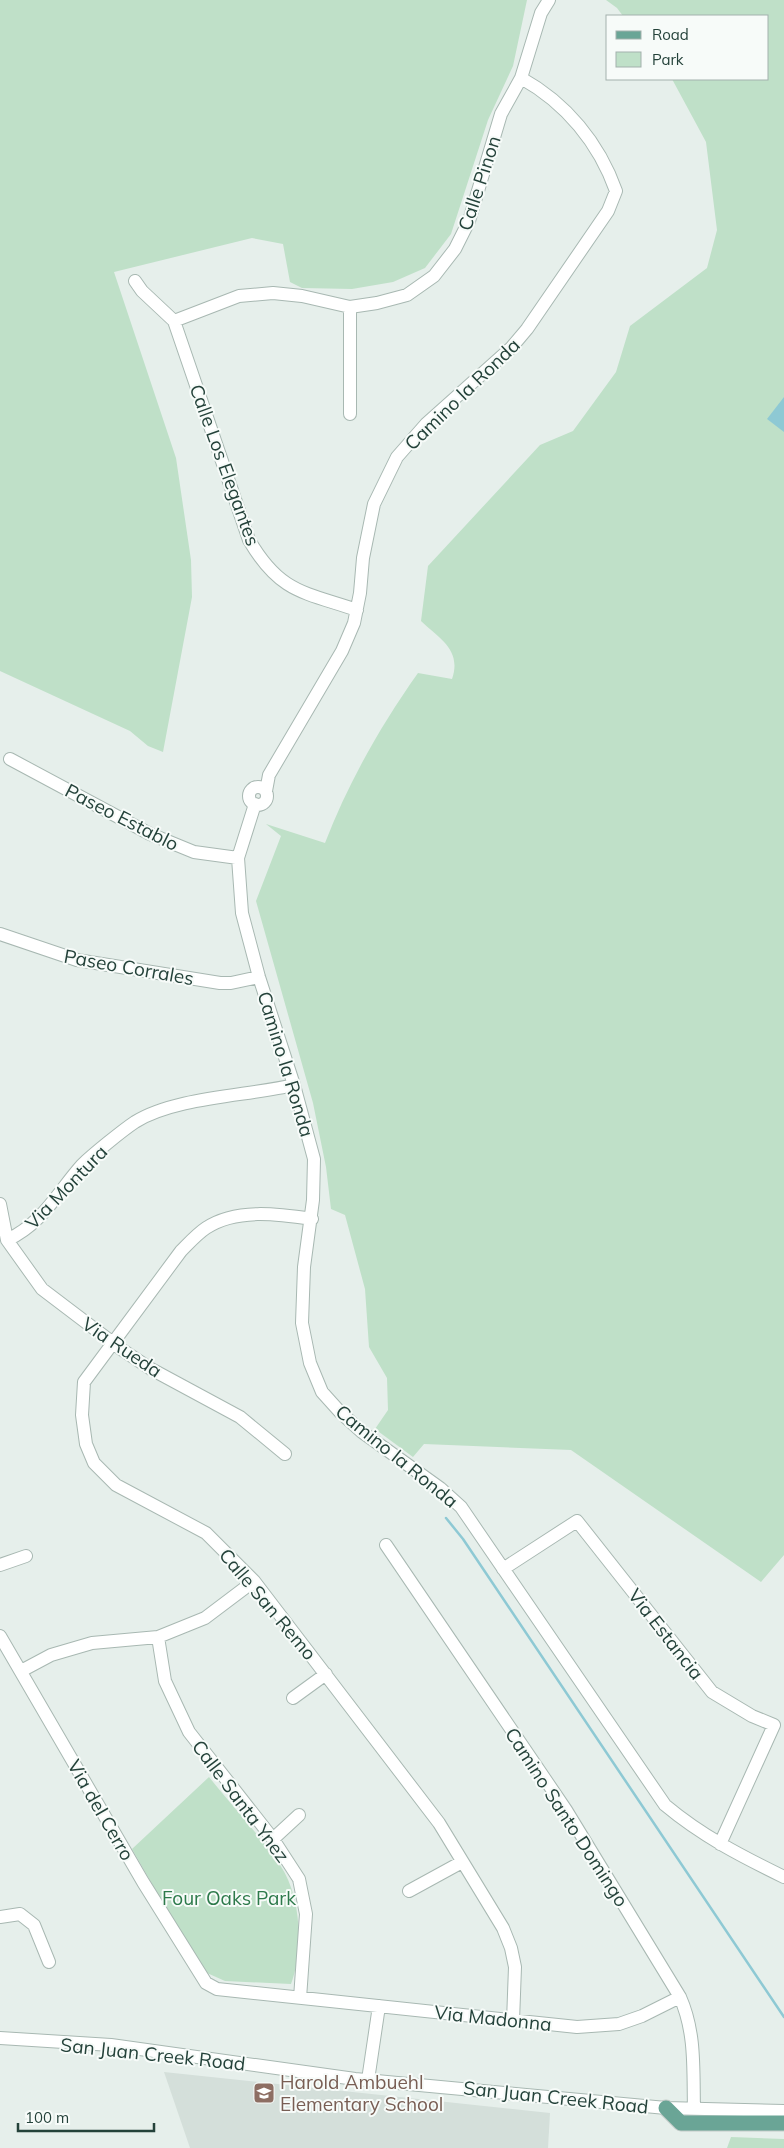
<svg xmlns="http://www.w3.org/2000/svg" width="784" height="2148" viewBox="0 0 784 2148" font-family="Mulish,sans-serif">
  <rect width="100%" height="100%" fill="#e6efeb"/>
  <path fill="#d4dfda" d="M164,2072L550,2113L548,2148H190Z"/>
  <path fill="#bfe0c8" d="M0,0H527L513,66L488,120L451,234L425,268L393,282L352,289L302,288L290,282L283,244L252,238L114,272L176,458L191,560L192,597L163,752L148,746L130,731L0,671Z
    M606,0H784V1555L761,1582L571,1450L424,1444L413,1457L375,1429L388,1410L387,1378L369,1347L365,1289L345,1215L331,1209L326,1167L313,1103L256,901L281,836L266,824L325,843C348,783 381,725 418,673L452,679C462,650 440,639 421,621L428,566L540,445L573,431L616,372L630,326L707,268L717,230L706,142L672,79H768V16H623L617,8Z
    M209,1777C232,1806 259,1834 280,1865C301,1895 304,1950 291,1984L225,1981L207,1973L175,1924L132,1849Z
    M731,2137L784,2139V2148H727Z"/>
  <path fill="#8ec9d4" d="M784,397V432L767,419Z"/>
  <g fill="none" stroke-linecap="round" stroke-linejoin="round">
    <path stroke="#8ec9d4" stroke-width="2.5" d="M446,1518L463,1539L784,2017"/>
    <g stroke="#a8b8b2" stroke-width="14">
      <path id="minor" d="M135,281L142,291L174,321
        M350,307V414
        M174,321L239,296L273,293L302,296L350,307L377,303L407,295L434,276L455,249L469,221L501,114L521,78L541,13L549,0
        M174,321L249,540C280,593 304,592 357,610
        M10,759L150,834L194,852L238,858
        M249 796a9 9 0 1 1 18 0a9 9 0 1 1-18 0Z
        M266,791L269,775L342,651L354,623L360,593L363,558L374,504L397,457L426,424L511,348L527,329L608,211L616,191C599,143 566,103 521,78
        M255,804L238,858L242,913L259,977L294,1085L314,1159L313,1200L304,1267L302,1323L310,1363L322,1392L340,1412L362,1432L440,1488L461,1507L665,1805C702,1836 741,1856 784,1877
        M0,934L77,960L220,983H231L259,977
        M0,1204L7,1240L42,1289L121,1349L151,1369L240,1417L285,1454
        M312,1219C278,1214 236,1208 206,1228C197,1234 189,1243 181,1251L84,1382L82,1415L86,1444L94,1463L116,1485L206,1533L254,1581L439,1823L503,1928L511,1948L515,1967L513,2021
        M7,1240C42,1224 58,1192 82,1165C92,1155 123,1130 135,1122C175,1097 247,1096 294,1085
        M386,1545L566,1810L680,1997C696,2033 693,2070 694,2109
        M0,1565L26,1556
        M503,1569L577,1521L712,1692L752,1716L774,1725L720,1844
        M0,1636L143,1882L206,1983L217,1989L577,2027L619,2024L642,2016L680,1997
        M158,1637L165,1681L189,1732L273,1839L299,1879L306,1914L300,1998
        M21,1671L51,1655L92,1643L158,1637L205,1618L254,1581
        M293,1698L326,1674
        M273,1839L299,1815
        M409,1891L462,1862
        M0,1917L20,1914L34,1925L49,1962
        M0,2038L111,2045L355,2079L666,2108L784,2111
        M368,2080L379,2006"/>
    </g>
    <g stroke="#c2cac8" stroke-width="17">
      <path id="major" d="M666,2108L681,2123H784"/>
    </g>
    <use href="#minor" stroke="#fff" stroke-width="12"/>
    <use href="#major" stroke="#6aa596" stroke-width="15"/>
  </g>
  <defs>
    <g id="school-square" transform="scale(1.125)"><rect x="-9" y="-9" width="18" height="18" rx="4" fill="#8d6e63" stroke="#f7fbf9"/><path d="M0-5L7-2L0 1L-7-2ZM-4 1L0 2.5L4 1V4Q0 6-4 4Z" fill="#fff"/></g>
  </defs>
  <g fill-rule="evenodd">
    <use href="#school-square" x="264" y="2093"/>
  </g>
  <g text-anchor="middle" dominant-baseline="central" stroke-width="4" stroke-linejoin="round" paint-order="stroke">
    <g font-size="19" fill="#24423a" stroke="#f7fbf9">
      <text transform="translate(479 183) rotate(-72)">Calle Pinon</text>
      <text transform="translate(462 394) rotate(-44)">Camino la Ronda</text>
      <text transform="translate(225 465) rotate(70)">Calle Los Elegantes</text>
      <text transform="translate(122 817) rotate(27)">Paseo Establo</text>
      <text transform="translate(129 967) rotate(10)">Paseo Corrales</text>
      <text transform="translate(286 1064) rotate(73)">Camino la Ronda</text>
      <text transform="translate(66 1187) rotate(-46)">Via Montura</text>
      <text transform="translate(122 1347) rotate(34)">Via Rueda</text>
      <text transform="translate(397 1456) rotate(39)">Camino la Ronda</text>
      <text transform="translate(268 1604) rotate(50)">Calle San Remo</text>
      <text transform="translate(666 1634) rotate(52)">Via Estancia</text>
      <text transform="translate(241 1801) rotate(53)">Calle Santa Ynez</text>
      <text transform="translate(101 1810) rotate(60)">Via del Cerro</text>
      <text transform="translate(567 1817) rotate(57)">Camino Santo Domingo</text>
      <text transform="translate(493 2018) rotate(6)">Via Madonna</text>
      <text transform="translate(153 2054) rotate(6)">San Juan Creek Road</text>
      <text transform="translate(556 2097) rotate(6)">San Juan Creek Road</text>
    </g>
    <g font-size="19" fill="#2d7a4b" stroke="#f7fbf9">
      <text x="229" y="1898">Four Oaks Park</text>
    </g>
    <g font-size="19" fill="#785e54" stroke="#f7fbf9" text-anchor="start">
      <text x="280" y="2082">Harold Ambuehl<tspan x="280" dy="22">Elementary School</tspan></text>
    </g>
  </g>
  <rect x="606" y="15" width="162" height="65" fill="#f7fbf9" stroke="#a3b1ad"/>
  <rect x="616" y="31" width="25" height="8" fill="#6aa596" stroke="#a3b1ad"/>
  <text x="652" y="40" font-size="15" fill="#24423a">Road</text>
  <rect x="616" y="52" width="25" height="15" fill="#bfe0c8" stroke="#a3b1ad"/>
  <text x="652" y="65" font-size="15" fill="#24423a">Park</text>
  <path d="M18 2123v8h136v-8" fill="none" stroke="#24423a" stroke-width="2.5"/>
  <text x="25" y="2123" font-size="15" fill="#24423a" stroke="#f7fbf9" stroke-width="4" paint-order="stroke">100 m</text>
</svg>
